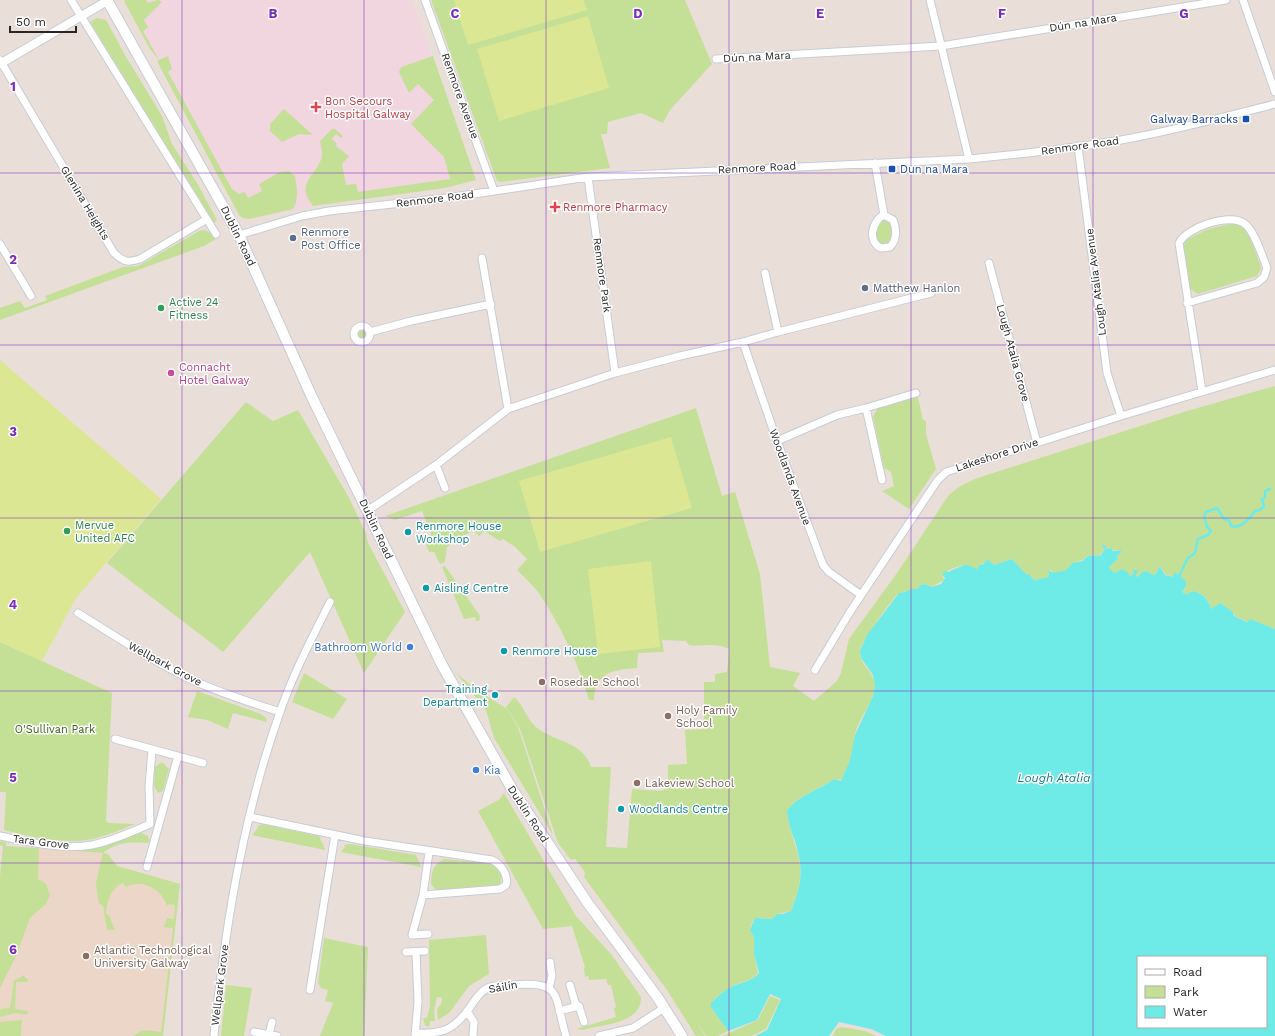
<svg xmlns="http://www.w3.org/2000/svg" width="1275" height="1036" viewBox="0 0 1275 1036" font-family="'Work Sans',sans-serif">
  <rect width="100%" height="100%" fill="#eaded9"/>
  <path fill="#ecd6c8" d="M3,846L108,854L117,866L180,884L163,1036H0V877Z"/>
  <path fill="#f1d6df" d="M126,0H412L476,180L445,188L313,206L250,219L241,217L158,63V59L150,49L124,1Z"/>
  <path fill="#c4e096" d="M126,0H146L148,3L158,0L162,2L144,20L148,27L143,31L159,60L168,56L172,69L168,72L232,189L239,194L245,192L248,198L262,191L259,184L280,172L289,171L295,176C297,186 299,200 293,209L250,219L243,218L239,215L158,63V59L150,49L124,1Z
    M431,0H685L712,64L670,110L663,123L641,113L608,122L607,134H601L610,168L501,182L497,181Z
    M97,18L106,20L125,55L162,116L172,144L197,183L217,220L214,223L90,22Z
    M433,56L476,180L445,188L313,206C296,184 312,179 320,162C324,154 321,148 320,141L332,129H335L343,136L341,138L336,134L332,139L337,144L336,146L349,156L342,164L346,185L356,184L358,192L450,179L444,157L411,124L434,100L418,84L409,93L399,72L401,67Z
    M284,109L313,135L299,134L282,142L270,131V124Z
    M883,219L891,224L893,235L889,244L882,245C875,240 876,234 876,226Z
    M1234,223C1249,225 1255,252 1260,264L1261,269L1257,276L1198,294L1189,288L1183,248L1186,240L1208,229Z
    M204,230L211,233L216,239L204,246L0,320V308L20,301L25,308L47,300L45,296L123,267L138,266L199,231Z
    M358 334a5 5 0 1 1 10 0a5 5 0 1 1-10 0Z
    M1275,386V629L1250,619L1248,622L1235,616L1233,612L1220,603L1211,609C1209,599 1203,593 1193,591L1187,594L1183,593L1182,590H1185L1186,586V581L1175,572L1172,577L1168,574L1167,576L1159,566L1157,573L1154,575L1146,571L1142,572L1138,577L1136,575L1137,571L1134,569V574L1130,576L1128,572L1122,569L1114,573L1109,567L1118,559L1117,557L1122,550H1113L1111,548L1107,549L1104,544L1102,546L1105,549L1099,556C1093,555 1087,554 1083,560L1072,563C1069,570 1062,571 1055,573L1048,569L1049,577L1034,580L1029,574L1027,575L1012,559L994,565L987,559L985,563H982L977,569C973,569 971,566 967,565C961,564 946,571 942,574L944,580L932,587L925,584L920,585L918,589C915,589 900,592 898,594C892,599 860,644 860,651C859,665 876,673 875,687C873,703 859,718 855,734C854,738 854,743 854,746C852,758 847,770 841,780L834,779C819,790 797,795 787,811C788,822 791,831 794,841C804,872 802,881 791,911L777,914L772,919L755,918L752,923L750,930L754,937V954L758,973C752,982 740,981 731,987C723,991 717,996 711,1003V1007L728,1031L718,1036H706L697,1022L705,1036H696L667,990L584,877L585,872L575,859L571,860L558,843L520,729L506,707L514,697C524,705 526,719 536,727C555,743 582,740 591,767H611L606,847L627,848L632,789L662,791L668,785V765L687,764L685,730L704,729V682H715V674L727,672L729,649C716,642 702,647 689,645L686,641L662,640L664,652L638,653L637,668C613,670 595,672 594,700H589C578,662 560,624 538,592C532,584 524,577 517,570L527,559L515,547L503,539L500,541L484,531L479,536L473,530L447,547L445,562L440,564L434,552H429L426,545L431,534L422,511L395,520L385,516L696,408L722,496L735,492L760,574L770,667L800,673L793,686L814,701L837,681L841,673L849,639L897,573L948,496C960,484 974,479 990,474L1187,411Z
    M918,397L923,420L926,421V434L936,469L909,509L882,491L894,486L891,472L884,468L873,417L877,409L882,407Z
    M246,402L273,421L298,410L348,496L366,533L368,543L405,612L364,673L310,552L223,652L107,563Z
    M445,566L480,616L479,621H476L475,617L464,619L442,567Z
    M0,642L112,693L106,820L108,823L135,824C123,829 110,834 97,838C68,845 33,838 4,830L6,792H0Z
    M304,673L347,699L333,719L292,702Z
    M456,673L477,690L507,709L518,727L553,835L494,738L486,710Z
    M197,691L261,714L266,718L267,722L233,713L228,729L207,720L188,717Z
    M162,762L169,769L163,791L158,793L154,786L155,767Z
    M504,793L576,916L611,954L641,997C642,1024 602,1024 583,1030L576,1029L616,1017L614,1008L616,1007L611,985H608L606,979L589,980L588,976L585,977L584,968L585,967L572,926L543,929L478,811L500,799Z
    M262,824L318,836L321,838L320,840L323,844L325,850L252,835L258,828L257,827Z
    M141,833L148,836L150,843C132,842 118,841 103,853L108,854L117,866L180,884L163,1036H134C142,1027 151,1031 161,1032L173,928L164,927L167,918L174,919L175,905L169,904L167,906C162,889 142,878 126,887L123,883C110,889 107,901 106,914L109,915L115,930H107L103,905L99,904L96,883L103,853L74,851L106,846Z
    M0,841L6,842V846L39,848L38,879L46,884L50,895L46,904L30,918L16,956L0,988V877L3,846L0,845Z
    M350,844L416,855L421,867L341,852L345,847L344,845Z
    M444,859L490,863L496,867L501,873V882L497,886L436,890L431,884C431,873 433,864 444,859Z
    M486,935L489,974L469,986L450,1012L438,1020L437,1009L441,1004L442,998L437,997L434,1011L435,1021H430L429,1027L425,1025L423,1018H427L430,1005L429,940Z
    M324,938L368,947L364,1036H320L333,1003L325,1001L328,990L321,988L318,983Z
    M23,975L28,980L27,982H16L15,1009L28,1011L27,1015L15,1013L0,1017V1009L10,1008L14,980L20,978Z
    M226,985L252,988L244,1036H221Z
    M770,996L780,1000L766,1029L752,1036H722L758,1020Z
    M22,1020L21,1036H0V1022Z
    M842,1027L865,1031L876,1036H832L837,1028Z"/>
  <path fill="#dbe792" d="M454,0H584L587,10L468,45Z
    M588,16L609,88L499,121L477,49Z
    M0,360L161,499L76,598L42,661L0,642Z
    M671,437L692,508L540,552L519,481Z
    M651,561L660,647L598,654L588,569Z"/>
  <path fill="#6eeae7" fill-rule="evenodd" d="M1104,544L1107,549L1111,548L1113,551L1122,550L1117,557L1118,559L1109,567L1114,573L1122,569L1128,572L1130,576L1134,574L1133,569L1138,571L1136,575L1138,577L1142,572L1146,571L1154,575L1157,573L1159,566L1166,576L1168,575L1172,577L1175,572L1186,581V586L1184,590H1182L1183,593L1187,594L1193,591C1203,593 1209,600 1211,609L1220,603L1233,612L1234,616L1247,622L1250,619L1275,629V1036H886L871,1029L839,1022L829,1036H755L767,1030L781,999L770,994L757,1020L728,1031L711,1007V1003C717,997 723,991 731,987C740,982 752,982 759,973L754,954V937L750,930L755,918L772,919L777,914H782L791,911C802,882 804,872 795,841C791,831 788,822 787,811C798,795 819,790 834,779L841,781L850,760L855,735L873,696L875,686L873,675L861,658L860,651L867,635L899,593C906,593 911,588 918,589L920,585L925,584L932,587L941,584L945,578L942,574L946,571L948,572L964,565H968L977,569L980,565L985,563L987,559L994,565L1012,559L1027,575L1029,574L1034,580L1049,577L1048,569L1051,572C1059,573 1068,571 1072,563L1083,561C1087,554 1093,555 1100,556L1105,549L1102,546ZM1138,957H1266V1027H1138Z"/>
  <g fill="none" stroke-linecap="round" stroke-linejoin="round">
    <path stroke="#6eeae7" stroke-width="2.5" d="M1179,576L1188,558L1195,553L1198,539L1208,535L1211,531L1207,527L1204,516L1206,512L1217,508L1224,519L1229,520L1231,526C1240,529 1250,519 1255,511L1260,510L1264,506L1262,499L1265,497V491L1270,489"/>
    <g stroke="#c5ccd5" stroke-width="9">
      <path id="minor" d="M71,0L216,234
        M425,0L494,191
        M930,0L969,159
        M1243,0L1275,92
        M716,59L941,46L1226,0
        M0,60L114,253C124,262 127,263 140,259L207,219
        M1078,146L1107,373L1121,416
        M875,163L884,215
        M588,177L615,373
        M884,215L893,220C897,229 897,240 890,247L881,248C867,242 872,220 884,215Z
        M239,235L302,216L329,211L447,198L588,177L969,159C1023,154 1078,148 1132,138C1180,129 1228,116 1275,104
        M0,244L31,296
        M482,258L508,409
        M989,263L1037,443
        M765,273L778,332
        M1187,303L1257,283L1264,277L1267,268C1262,256 1255,232 1245,224C1231,212 1187,227 1179,243L1202,391
        M354 334a8 8 0 1 1 16 0a8 8 0 1 1-16 0Z
        M370,332L411,321L491,304
        M743,342L777,441L823,565L829,572L861,595
        M866,408L882,480
        M777,441L837,415L866,408L916,393
        M436,465L445,488
        M367,511L436,465L508,409L615,373L680,356L743,342L778,332L931,293
        M78,613C114,635 150,660 188,678C217,692 249,702 280,712
        M815,670L850,612L937,481L946,472L1121,416L1275,370
        M115,739L203,763
        M250,817L365,841L492,860C501,864 509,876 506,885L500,889L423,895
        M0,836C30,842 62,850 92,845C112,841 132,832 150,824L149,786L152,750
        M147,867L178,756
        M428,934L412,935L423,895L429,852
        M406,952L425,951
        M570,985L576,1006
        M549,988L552,976L550,962
        M310,990L335,835
        M467,1011L474,1022L473,1036
        M559,1011L579,1006L584,1022
        M254,1032L277,1036
        M416,1033C442,1034 452,1031 468,1010C473,1003 477,996 483,991C491,984 503,986 513,985C563,980 554,996 566,1036
        M269,1035L272,1022
        M214,1036C225,927 243,816 280,712C293,674 312,638 330,602
        M415,1036L418,1002L416,952
        M599,1036L633,1028L664,1008"/>
    </g>
    <g stroke="#c5ccd5" stroke-width="10">
      <path id="tertiary" d="M0,64L107,1"/>
    </g>
    <g stroke="#c5ccd5" stroke-width="12">
      <path id="secondary" d="M107,0L239,235L311,395L442,665L512,789L587,902L658,998L682,1036"/>
    </g>
    <use href="#minor" stroke="#fff" stroke-width="7"/>
    <use href="#tertiary" stroke="#fff" stroke-width="8"/>
    <use href="#secondary" stroke="#fff" stroke-width="10"/>
  </g>
  <path fill="none" stroke="#7b2cbf" stroke-width="1" stroke-opacity="0.55" d="M182,0V1036M364,0V1036M546,0V1036M729,0V1036M911,0V1036M1093,0V1036M0,173H1275M0,345H1275M0,518H1275M0,691H1275M0,863H1275"/>
  <g fill="#e0444e" stroke="#fff" stroke-width="1.5">
    <path d="M314 101h4v4h4v4h-4v4h-4v-4h-4v-4h4z"/>
    <path d="M553 201h4v4h4v4h-4v4h-4v-4h-4v-4h4z"/>
  </g>
  <g fill="#1a4fb4" stroke="#fff" stroke-width="1.5">
    <rect x="1242" y="115" width="8" height="8" rx="2"/>
    <rect x="888" y="165" width="8" height="8" rx="2"/>
  </g>
  <g fill="#5c6f8a" stroke="#fff" stroke-width="1.5">
    <circle cx="293" cy="238" r="4"/>
    <circle cx="865" cy="288" r="4"/>
  </g>
  <g fill="#2e9e5b" stroke="#fff" stroke-width="1.5">
    <circle cx="161" cy="308" r="4"/>
    <circle cx="67" cy="531" r="4"/>
  </g>
  <circle fill="#d1479c" stroke="#fff" stroke-width="1.5" cx="171" cy="373" r="4"/>
  <g fill="#0f9aa8" stroke="#fff" stroke-width="1.5">
    <circle cx="408" cy="532" r="4"/>
    <circle cx="426" cy="588" r="4"/>
    <circle cx="504" cy="651" r="4"/>
    <circle cx="495" cy="695" r="4"/>
    <circle cx="621" cy="809" r="4"/>
  </g>
  <g fill="#3f7fe0" stroke="#fff" stroke-width="1.5">
    <circle cx="410" cy="647" r="4"/>
    <circle cx="476" cy="770" r="4"/>
  </g>
  <g fill="#8d6e63" stroke="#fff" stroke-width="1.5">
    <circle cx="542" cy="682" r="4"/>
    <circle cx="668" cy="716" r="4"/>
    <circle cx="637" cy="783" r="4"/>
    <circle cx="86" cy="956" r="4"/>
  </g>
  <g text-anchor="middle" dominant-baseline="central" stroke-width="3" stroke-linejoin="round" paint-order="stroke">
    <g font-size="11" fill="#272727" stroke="#fff">
      <text transform="translate(1083 23) rotate(-9)">Dún na Mara</text>
      <text transform="translate(757 57) rotate(-3)">Dún na Mara</text>
      <text transform="translate(460 96) rotate(70)">Renmore Avenue</text>
      <text transform="translate(1080 146) rotate(-8)">Renmore Road</text>
      <text transform="translate(757 168) rotate(-3)">Renmore Road</text>
      <text transform="translate(435 199) rotate(-7)">Renmore Road</text>
      <text transform="translate(85 203) rotate(59)">Glenina Heights</text>
      <text transform="translate(238 236) rotate(64)">Dublin Road</text>
      <text transform="translate(602 275) rotate(82)">Renmore Park</text>
      <text transform="translate(1096 282) rotate(-97)">Lough Atalia Avenue</text>
      <text transform="translate(1013 353) rotate(75)">Lough Atalia Grove</text>
      <text transform="translate(997 455) rotate(-18)">Lakeshore Drive</text>
      <text transform="translate(790 477) rotate(70)">Woodlands Avenue</text>
      <text transform="translate(376 529) rotate(65)">Dublin Road</text>
      <text transform="translate(165 664) rotate(28)">Wellpark Grove</text>
      <text transform="translate(528 814) rotate(57)">Dublin Road</text>
      <text transform="translate(41 842) rotate(7)">Tara Grove</text>
      <text transform="translate(220 985) rotate(-83)">Wellpark Grove</text>
      <text transform="translate(503 987) rotate(-10)">Sáilín</text>
    </g>
    <g font-size="11" fill="#be3a42" stroke="#fff" text-anchor="start">
      <text x="325" y="101">Bon Secours<tspan x="325" dy="13">Hospital Galway</tspan></text>
      <text x="563" y="207">Renmore Pharmacy</text>
    </g>
    <g font-size="11" fill="#164399" stroke="#fff" text-anchor="end">
      <text x="1238" y="119">Galway Barracks</text>
      <text x="900" y="169" text-anchor="start">Dun na Mara</text>
    </g>
    <g font-size="11" fill="#4e5e75" stroke="#fff" text-anchor="start">
      <text x="301" y="232">Renmore<tspan x="301" dy="13">Post Office</tspan></text>
      <text x="873" y="288">Matthew Hanlon</text>
    </g>
    <g font-size="11" fill="#27864d" stroke="#fff" text-anchor="start">
      <text x="169" y="302">Active 24<tspan x="169" dy="13">Fitness</tspan></text>
      <text x="75" y="525">Mervue<tspan x="75" dy="13">United AFC</tspan></text>
    </g>
    <g font-size="11" fill="#b23c85" stroke="#fff" text-anchor="start">
      <text x="179" y="367">Connacht<tspan x="179" dy="13">Hotel Galway</tspan></text>
    </g>
    <g font-size="11" fill="#0d838f" stroke="#fff" text-anchor="start">
      <text x="416" y="526">Renmore House<tspan x="416" dy="13">Workshop</tspan></text>
      <text x="434" y="588">Aisling Centre</text>
      <text x="512" y="651">Renmore House</text>
      <text x="487" y="689" text-anchor="end">Training<tspan x="487" dy="13">Department</tspan></text>
      <text x="629" y="809">Woodlands Centre</text>
    </g>
    <g font-size="11" fill="#366cbe" stroke="#fff" text-anchor="end">
      <text x="402" y="647">Bathroom World</text>
      <text x="484" y="770" text-anchor="start">Kia</text>
    </g>
    <g font-size="11" fill="#785e54" stroke="#fff" text-anchor="start">
      <text x="550" y="682">Rosedale School</text>
      <text x="676" y="710">Holy Family<tspan x="676" dy="13">School</tspan></text>
      <text x="645" y="783">Lakeview School</text>
      <text x="94" y="950">Atlantic Technological<tspan x="94" dy="13">University Galway</tspan></text>
    </g>
    <g font-size="11" fill="#3e611b" stroke="#fff">
      <text x="55" y="729">O'Sullivan Park</text>
    </g>
    <g font-size="12" font-style="italic" fill="#117f85" stroke="#fff">
      <text x="1054" y="778">Lough Atalia</text>
    </g>
  </g>
  <g font-size="13" text-anchor="middle" font-weight="bold" fill="#7b2cbf" stroke="#fff" stroke-width="3" stroke-linejoin="round" paint-order="stroke">
    <text x="273" y="18">B</text>
    <text x="455" y="18">C</text>
    <text x="638" y="18">D</text>
    <text x="820" y="18">E</text>
    <text x="1002" y="18">F</text>
    <text x="1184" y="18">G</text>
    <text x="13" y="91">1</text>
    <text x="13" y="264">2</text>
    <text x="13" y="436">3</text>
    <text x="13" y="609">4</text>
    <text x="13" y="782">5</text>
    <text x="13" y="954">6</text>
  </g>
  <rect x="1137" y="956" width="130" height="72" fill="#ffffff" stroke="#a9a9a9"/>
  <rect x="1145" y="969" width="20" height="6" fill="#ffffff" stroke="#a9a9a9"/>
  <text x="1173" y="976" font-size="12" fill="#272727">Road</text>
  <rect x="1145" y="986" width="20" height="12" fill="#c4e096" stroke="#a9a9a9"/>
  <text x="1173" y="996" font-size="12" fill="#272727">Park</text>
  <rect x="1145" y="1006" width="20" height="12" fill="#6eeae7" stroke="#a9a9a9"/>
  <text x="1173" y="1016" font-size="12" fill="#272727">Water</text>
  <path d="M10 26v6h66v-6" fill="none" stroke="#272727" stroke-width="2"/>
  <text x="16" y="26" font-size="12" fill="#272727" stroke="#ffffff" stroke-width="3" paint-order="stroke">50 m</text>
</svg>
